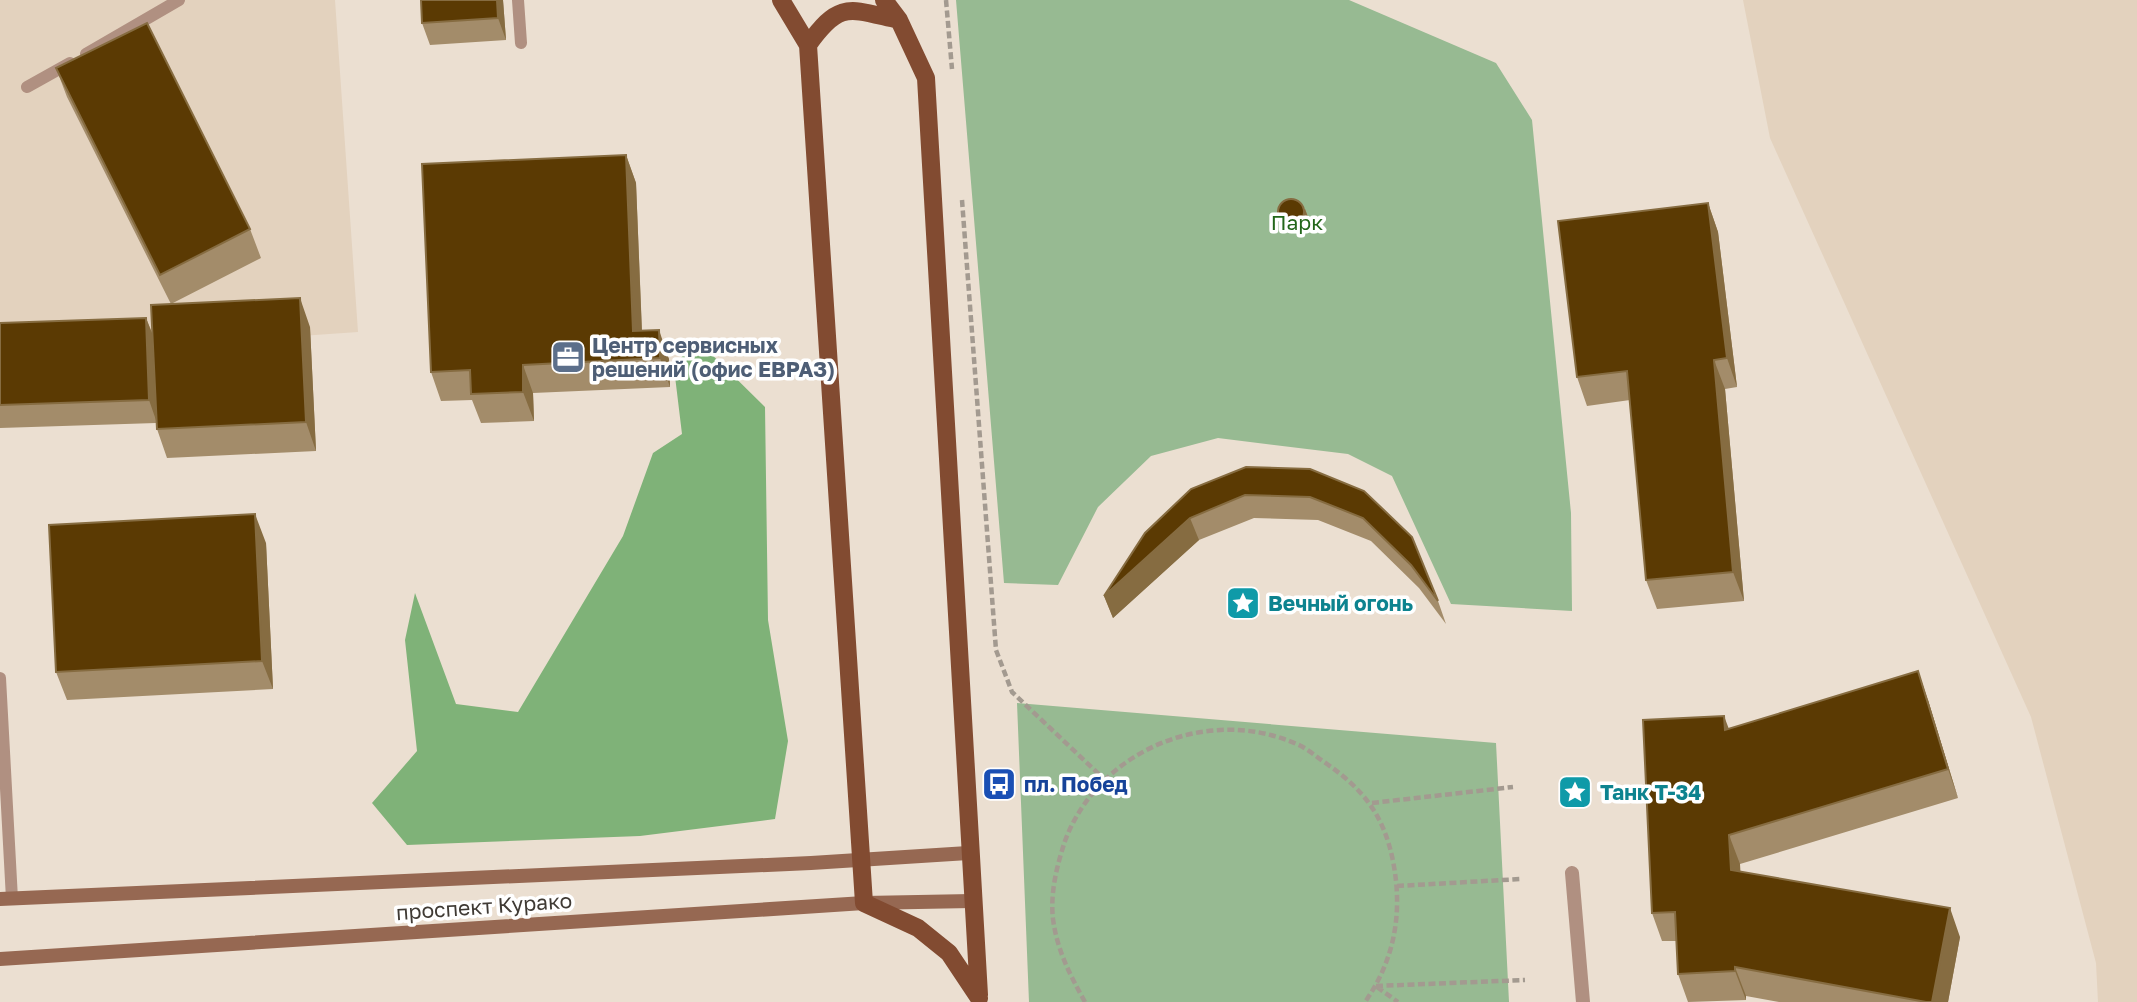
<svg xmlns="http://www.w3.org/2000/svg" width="2137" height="1002" viewBox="0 0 2137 1002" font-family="'Golos Text',sans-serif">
  <rect width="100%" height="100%" fill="#ebdfd1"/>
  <path fill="#e3d2be" d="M0,0H335L358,332L0,357Z
    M1743,0H2137V1002H2098L2096,963L2031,717L1770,138Z"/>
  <path fill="#97ba92" d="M956,0H1349L1496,63L1532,120L1571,513L1572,611L1451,604L1392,476L1348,454L1218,438L1151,456L1098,507L1058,585L1004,583Z
    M1017,703L1496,743L1509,1002H1029Z"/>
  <path fill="#7fb278" d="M695,338L765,407L768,620L788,741L775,819L640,836L407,845L372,803L417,751L405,640L415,593L456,704L518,712L623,536L653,453L682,434L674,368Z"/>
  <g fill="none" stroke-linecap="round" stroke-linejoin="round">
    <path stroke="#a39a90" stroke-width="4.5" stroke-dasharray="7 3.5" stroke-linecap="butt" d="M946,0L952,69
      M962,200L996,650L1012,692L1104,779
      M1372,803L1513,787
      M1397,886L1521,879
      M1376,986L1525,980
      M1377,987L1398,1002
      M1085,1002C1070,975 1057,950 1053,919C1050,893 1057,865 1065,841C1099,749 1211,703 1301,746C1310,751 1318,758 1327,764C1364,790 1384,816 1393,861C1403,912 1395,959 1365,1002"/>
    <path stroke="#b09081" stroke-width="12" d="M518,0L521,43
      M86,54L179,0
      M27,87L70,63
      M0,678L12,899"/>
    <path stroke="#b09081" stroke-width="14" d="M1572,873L1583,1002"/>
    <path stroke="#966852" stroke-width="14" d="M0,899L811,863L968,853
      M0,959L864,903L972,901"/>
    <path stroke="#824b31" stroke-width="18" d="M781,0L808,45L864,903L918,928L949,953L979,998
      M884,0L899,20L926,78L979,995
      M808,45C840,0 849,9 899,20"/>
  </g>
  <path fill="#a38c6a" d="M503,0L506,40L430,45L422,23Z
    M56,68L250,229L261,258L171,304L67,97Z
    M626,155L636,183L642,331L669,359L670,387L533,393L534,421L481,423L472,400L441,401L431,372Z
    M1708,203L1718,232L1737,387L1725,389L1744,601L1657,609L1646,580L1630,400L1587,406L1577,377Z
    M1305,209L1308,217L1305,227L1297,233L1286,231L1281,222L1278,214Z
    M146,318L153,335L310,327L316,451L167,458L157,429L156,423L0,428V323Z
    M1191,489L1364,491L1438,601L1446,624L1419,588L1371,541L1318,520L1254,518L1199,540L1113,618L1104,596Z
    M266,543L273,689L67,700L56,672Z
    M1928,700L1958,798L1740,864V871L1960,937L1948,1002H1779L1746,996V1000L1688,1002L1678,974L1676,941H1662L1652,913L1729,729Z"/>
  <path fill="#866c41" d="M497,0H503L506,40L498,18Z
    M626,155L636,183L643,360L633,331Z
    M1708,203L1718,232L1737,387L1727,358Z
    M1305,209L1308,217L1305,227L1297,233L1294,225Z
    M300,298L310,327L316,451L306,422Z
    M146,318L155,341L157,423L149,400Z
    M659,330L669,359L670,387L660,358Z
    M1714,360L1725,389L1744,601L1733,572Z
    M523,365L533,393L534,421L523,392Z
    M255,514L266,543L273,689L262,661Z
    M1190,518L1199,540L1113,618L1104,596Z
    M1918,671L1928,700L1958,798L1948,769Z
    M1724,716L1735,745L1725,730Z
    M1729,835L1740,864L1742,898L1731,870Z
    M1950,908L1960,937L1948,1002H1932Z
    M1735,967L1746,996V1000L1735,971Z"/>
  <path fill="#5b3a03" stroke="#866c41" stroke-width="2" d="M421,0H497L498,18L422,23Z
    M147,23L250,229L160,275L56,68Z
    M626,155L633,331L659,330L660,358L523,365V392L471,394L470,370L431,372L422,164Z
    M1278 212a13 13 0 1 1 26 0a13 13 0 1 1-26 0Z
    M1708,203L1727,358L1714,360L1733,572L1646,580L1627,371L1577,377L1558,221Z
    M300,298L306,422L157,429L151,305Z
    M146,318L149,400L0,405V323Z
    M1246,467L1310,469L1364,491L1412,537L1438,601L1411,565L1363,518L1310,497L1245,495L1190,518L1104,596L1145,533L1191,489Z
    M255,514L262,661L56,672L49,525Z
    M1918,671L1948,769L1729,835L1731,870L1950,908L1932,1002H1926L1735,967V971L1678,974L1675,912L1652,913L1643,720L1724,716L1725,730Z"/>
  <defs>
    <g id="office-square" transform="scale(1.75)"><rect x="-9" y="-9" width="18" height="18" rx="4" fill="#5c6f8a" stroke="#fff"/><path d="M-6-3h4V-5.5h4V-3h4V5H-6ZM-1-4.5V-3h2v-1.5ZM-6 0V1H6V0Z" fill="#fff"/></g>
    <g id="sight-square" transform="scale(1.75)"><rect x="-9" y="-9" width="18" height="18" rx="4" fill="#0f9aa8" stroke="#fff"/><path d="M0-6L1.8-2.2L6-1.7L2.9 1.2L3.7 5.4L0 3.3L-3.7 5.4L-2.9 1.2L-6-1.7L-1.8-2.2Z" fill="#fff"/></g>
    <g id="bus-square" transform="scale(1.75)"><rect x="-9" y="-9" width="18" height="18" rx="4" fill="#1a4fb4" stroke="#fff"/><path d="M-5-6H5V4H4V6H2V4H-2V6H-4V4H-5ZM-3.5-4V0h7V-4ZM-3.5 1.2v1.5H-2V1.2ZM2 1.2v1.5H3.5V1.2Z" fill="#fff"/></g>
  </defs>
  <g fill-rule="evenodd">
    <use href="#office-square" x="568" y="357"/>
    <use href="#sight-square" x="1243" y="603"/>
    <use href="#bus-square" x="999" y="784"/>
    <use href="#sight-square" x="1575" y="792"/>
  </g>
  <g text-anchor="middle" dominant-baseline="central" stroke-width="7" stroke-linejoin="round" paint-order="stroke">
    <g font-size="21" fill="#23671a" stroke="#fff">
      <text x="1297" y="222">Парк</text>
    </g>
    <g font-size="21" font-weight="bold" fill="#4e5e75" stroke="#fff" text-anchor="start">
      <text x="592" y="345">Центр сервисных<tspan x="592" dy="24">решений (офис ЕВРАЗ)</tspan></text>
    </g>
    <g font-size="21" font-weight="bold" fill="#0d838f" stroke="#fff" text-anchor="start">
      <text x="1268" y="603">Вечный огонь</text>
      <text x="1600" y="792">Танк Т-34</text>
    </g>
    <g font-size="21" font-weight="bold" fill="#164399" stroke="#fff" text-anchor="start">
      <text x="1024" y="784">пл. Побед</text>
    </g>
    <g font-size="21" fill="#3f3a34" stroke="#fff">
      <text transform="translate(484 906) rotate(-4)">проспект Курако</text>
    </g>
  </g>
</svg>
